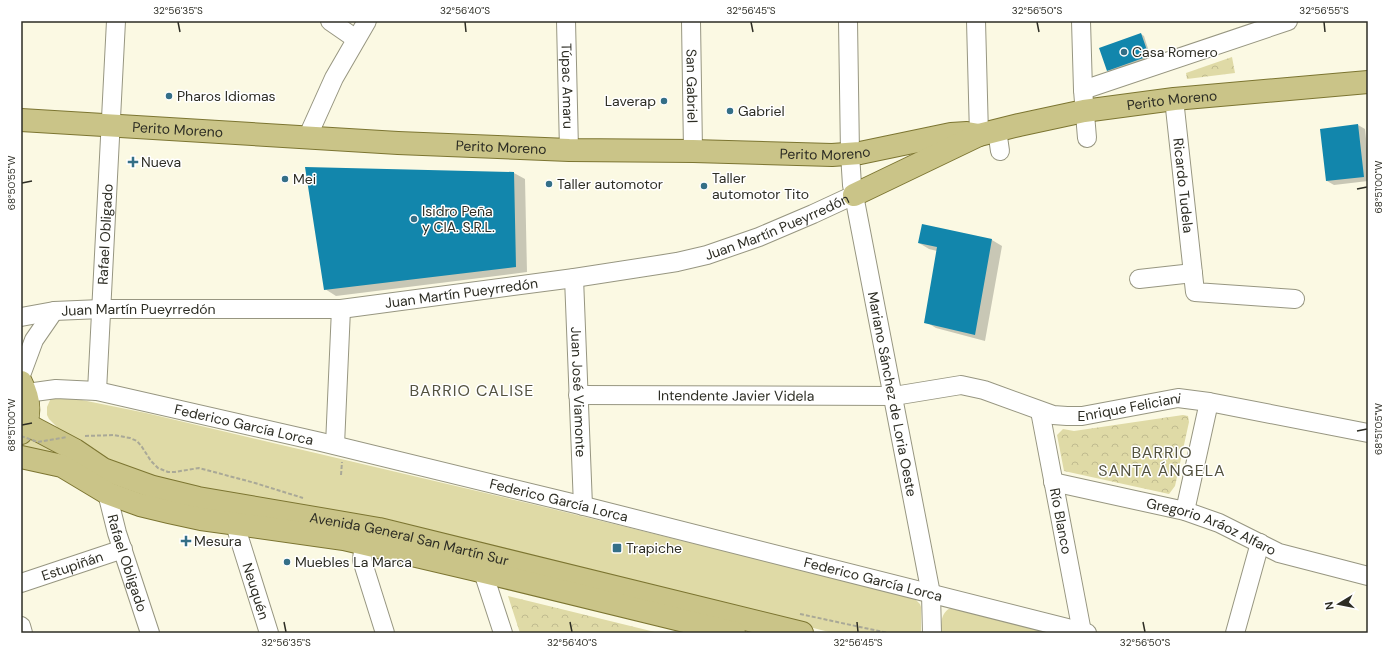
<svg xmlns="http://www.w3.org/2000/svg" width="1389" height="654" viewBox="0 0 1389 654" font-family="'DM Sans',sans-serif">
  <defs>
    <pattern id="park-crowns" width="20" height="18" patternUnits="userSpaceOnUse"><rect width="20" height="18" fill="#dfdaa6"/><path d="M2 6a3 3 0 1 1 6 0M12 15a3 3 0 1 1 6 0" fill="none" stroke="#c0bb8f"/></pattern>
  </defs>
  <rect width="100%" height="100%" fill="#fbf9e3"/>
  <path fill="#dfdaa6" d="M67,397L146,413L536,505L913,597L920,604L921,607V633H833L492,546L234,498L135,473L95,453L57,427L49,419L47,415V407L51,398Z
    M28,437L84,466L21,450V446Z
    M954,607L1058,633H941C941,622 941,610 954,607Z"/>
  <path fill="url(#park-crowns)" d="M1232,57L1235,73L1187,79L1186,73Z
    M1183,415L1188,416L1189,422L1175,486L1169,494L1064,471L1057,435L1063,429L1074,431Z
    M508,596L659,633H520Z"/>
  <path fill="#0003" d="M1141,34L1144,36L1151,58L1111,72L1108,70Z
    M1358,125L1365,129L1368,158V181L1334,185L1327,181Z
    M306,168L514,173L525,179L527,272L336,296L325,289Z
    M992,240L1002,246L985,341L936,328L926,322L937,251L929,249L919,243Z"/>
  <path fill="#1286ac" d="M1141,33L1149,56L1107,71L1099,48Z
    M1358,124L1364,177L1326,181L1320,129Z
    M305,167L514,172L516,267L324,290Z
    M922,224L992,239L975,335L924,323L937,247L918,243Z"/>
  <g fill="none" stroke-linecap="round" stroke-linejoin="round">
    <g stroke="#979681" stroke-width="20">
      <g id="minor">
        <path d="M330,21L356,39"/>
        <path id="s1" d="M566,21L569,150"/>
        <path id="s2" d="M691,21L693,151"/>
        <path id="s3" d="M848,21L850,154L852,185L931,594L932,633"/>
        <path d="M976,21L979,135"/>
        <path d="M1081,21L1083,90L1087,138"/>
        <path d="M1083,90L1288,21"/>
        <path id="s4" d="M1174,99L1195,292L1295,299"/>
        <path d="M997,130L1000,151"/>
        <path d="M307,138L334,78L367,21"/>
        <path id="s5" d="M574,278L583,506"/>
        <path d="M1139,279L1193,273"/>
        <path id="s6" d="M21,317L54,311L101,309H341L574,278L677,262L707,255L759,237L813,214L854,195"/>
        <path d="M21,375L34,340L54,311"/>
        <path id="s7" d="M97,391L116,21"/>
        <path id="s8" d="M27,393L56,389L97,391L321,442L576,504L1087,633"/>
        <path id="s9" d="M578,395L894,396L961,385L984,390L1053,415L1067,416H1082L1178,398L1209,402L1368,433"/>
        <path id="s10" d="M1040,411L1082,632"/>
        <path d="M335,445L341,309"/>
        <path id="s11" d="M1053,482L1185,511L1219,523L1279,553L1368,576"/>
        <path id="s12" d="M107,493L117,533L150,633"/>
        <path d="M1185,511L1209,402"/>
        <path id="s13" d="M231,512L269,633"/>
        <path d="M365,532L362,560L385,633"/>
        <path d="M485,561L483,572L503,633"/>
        <path id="s14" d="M21,583L123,549"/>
        <path d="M21,626L23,633"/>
        <path d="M1235,633L1260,543"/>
      </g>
    </g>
    <g stroke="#7c7531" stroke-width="24">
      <g id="major">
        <path id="s15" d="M21,120L398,143L569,150L693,151L832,155L860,153L951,134L967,133L979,135"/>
        <path id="s16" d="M854,195L979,135L1019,125L1084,111L1174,99L1368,82"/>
        <path d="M21,382C30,400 32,416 21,433"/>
        <path id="s17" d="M26,424L75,450L103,469L153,487L198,498L379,529L802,633"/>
        <path d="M21,457L62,466L107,493L140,505L169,512L201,519L344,539L472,569L734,633"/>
      </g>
    </g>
    <path stroke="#a9a897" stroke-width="2" stroke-dasharray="4 2" stroke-linecap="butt" d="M85,436L114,435L130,438L137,441L142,447L151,461L158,468L168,472H175L199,468L255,483L303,498
      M341,475L342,462
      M800,614L888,633"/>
    <use href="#minor" stroke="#fff" stroke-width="18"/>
    <use href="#major" stroke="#cac488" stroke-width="22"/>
    <path stroke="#a9a897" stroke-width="2" stroke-dasharray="4 2" stroke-linecap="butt" d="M21,436L38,442L67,437"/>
  </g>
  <path fill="none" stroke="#2d2d24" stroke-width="1.5" d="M178,22L180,32M465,22L466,32M751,22L753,32M1037,22L1039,32M1324,22L1325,32M22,183L32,181M1357,189L1367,187M22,425L32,423M1357,431L1367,429M284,622L286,632M570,622L572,632M857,622L858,632M1143,622L1145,632"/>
  <g fill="#346f87" stroke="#fff" stroke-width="1.5">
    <circle cx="1124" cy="52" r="4"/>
    <circle cx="169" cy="96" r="4"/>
    <circle cx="664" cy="101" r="4"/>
    <circle cx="730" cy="111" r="4"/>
    <path d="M131 156h4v4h4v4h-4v4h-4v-4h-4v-4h4z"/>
    <circle cx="285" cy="179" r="4"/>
    <circle cx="549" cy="184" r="4"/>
    <circle cx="704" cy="186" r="4"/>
    <circle cx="414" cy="219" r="4"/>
    <path d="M184 535h4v4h4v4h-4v4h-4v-4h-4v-4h4z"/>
    <rect x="612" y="543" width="10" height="10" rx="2"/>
    <circle cx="287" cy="562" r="4"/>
  </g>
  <g text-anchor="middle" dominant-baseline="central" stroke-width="3" stroke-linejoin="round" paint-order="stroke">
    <g font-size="14" fill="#2d2d24" stroke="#fff" text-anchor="start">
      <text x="1132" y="52">Casa Romero</text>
      <text x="177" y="96">Pharos Idiomas</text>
      <text x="656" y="101" text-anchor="end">Laverap</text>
      <text x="738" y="111">Gabriel</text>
      <text x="141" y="162">Nueva</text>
      <text x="712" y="178">Taller<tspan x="712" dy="16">automotor Tito</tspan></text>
      <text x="293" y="179">Mei</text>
      <text x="557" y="184">Taller automotor</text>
      <text x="422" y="211">Isidro Peña<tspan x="422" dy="16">y CIA. S.R.L.</tspan></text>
      <text x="194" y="541">Mesura</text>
      <text x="626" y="548">Trapiche</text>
      <text x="295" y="562">Muebles La Marca</text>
    </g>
    <g font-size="14" fill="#2d2d24" stroke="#fff">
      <text stroke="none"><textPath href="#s1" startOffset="65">Túpac Amaru</textPath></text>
      <text stroke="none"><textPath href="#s2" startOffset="65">San Gabriel</textPath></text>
      <text stroke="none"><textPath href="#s16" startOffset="335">Perito Moreno</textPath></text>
      <text stroke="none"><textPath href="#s15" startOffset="157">Perito Moreno</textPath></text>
      <text stroke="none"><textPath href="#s15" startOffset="481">Perito Moreno</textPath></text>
      <text stroke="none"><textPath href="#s15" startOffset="805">Perito Moreno</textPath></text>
      <text stroke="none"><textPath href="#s4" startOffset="87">Ricardo Tudela</textPath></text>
      <text stroke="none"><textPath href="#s6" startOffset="766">Juan Martín Pueyrredón</textPath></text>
      <text stroke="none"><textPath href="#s7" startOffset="157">Rafael Obligado</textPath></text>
      <text stroke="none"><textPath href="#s6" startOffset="442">Juan Martín Pueyrredón</textPath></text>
      <text stroke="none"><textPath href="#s6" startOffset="118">Juan Martín Pueyrredón</textPath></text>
      <text stroke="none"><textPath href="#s5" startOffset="114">Juan José Viamonte</textPath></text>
      <text stroke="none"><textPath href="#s3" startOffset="377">Mariano Sánchez de Loria Oeste</textPath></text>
      <text stroke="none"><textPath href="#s9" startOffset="158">Intendente Javier Videla</textPath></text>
      <text stroke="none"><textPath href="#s9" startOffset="558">Enrique Feliciani</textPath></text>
      <text stroke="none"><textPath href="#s8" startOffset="221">Federico García Lorca</textPath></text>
      <text stroke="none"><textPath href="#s8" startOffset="545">Federico García Lorca</textPath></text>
      <text stroke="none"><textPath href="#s10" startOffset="112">Río Blanco</textPath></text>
      <text stroke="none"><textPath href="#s11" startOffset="165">Gregorio Aráoz Alfaro</textPath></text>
      <text stroke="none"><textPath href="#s17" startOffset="404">Avenida General San Martín Sur</textPath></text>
      <text stroke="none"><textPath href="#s12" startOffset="73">Rafael Obligado</textPath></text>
      <text stroke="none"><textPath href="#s14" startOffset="54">Estupiñán</textPath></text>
      <text stroke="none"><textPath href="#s8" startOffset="869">Federico García Lorca</textPath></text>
      <text stroke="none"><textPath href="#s13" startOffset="83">Neuquén</textPath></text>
    </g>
    <g font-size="16" letter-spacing="1" fill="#545340" stroke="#fff">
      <text x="472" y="390">BARRIO CALISE</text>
      <text x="1162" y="452">BARRIO<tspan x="1162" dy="18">SANTA ÁNGELA</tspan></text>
    </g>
  </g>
  <rect width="1389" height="654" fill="none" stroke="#ffffff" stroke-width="44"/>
  <g transform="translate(1339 604) rotate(260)" stroke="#ffffff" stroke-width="3" paint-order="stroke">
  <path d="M0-3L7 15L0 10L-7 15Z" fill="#2d2d24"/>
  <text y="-6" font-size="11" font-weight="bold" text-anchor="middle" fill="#2d2d24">N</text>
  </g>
  <rect x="22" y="22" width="1345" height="610" fill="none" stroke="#2d2d24" stroke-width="1.5"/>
  <g font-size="10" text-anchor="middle" fill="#2d2d24">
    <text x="178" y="14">32°56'35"S</text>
    <text x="465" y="14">32°56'40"S</text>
    <text x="751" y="14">32°56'45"S</text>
    <text x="1037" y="14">32°56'50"S</text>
    <text x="1324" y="14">32°56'55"S</text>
    <text transform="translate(11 183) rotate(-90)" y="4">68°50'55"W</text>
    <text transform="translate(1378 187) rotate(-90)" y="4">68°51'00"W</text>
    <text transform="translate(11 425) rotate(-90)" y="4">68°51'00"W</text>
    <text transform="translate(1378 429) rotate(-90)" y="4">68°51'05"W</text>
    <text x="286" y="646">32°56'35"S</text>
    <text x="572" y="646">32°56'40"S</text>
    <text x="858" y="646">32°56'45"S</text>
    <text x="1145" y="646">32°56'50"S</text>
  </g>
</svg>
